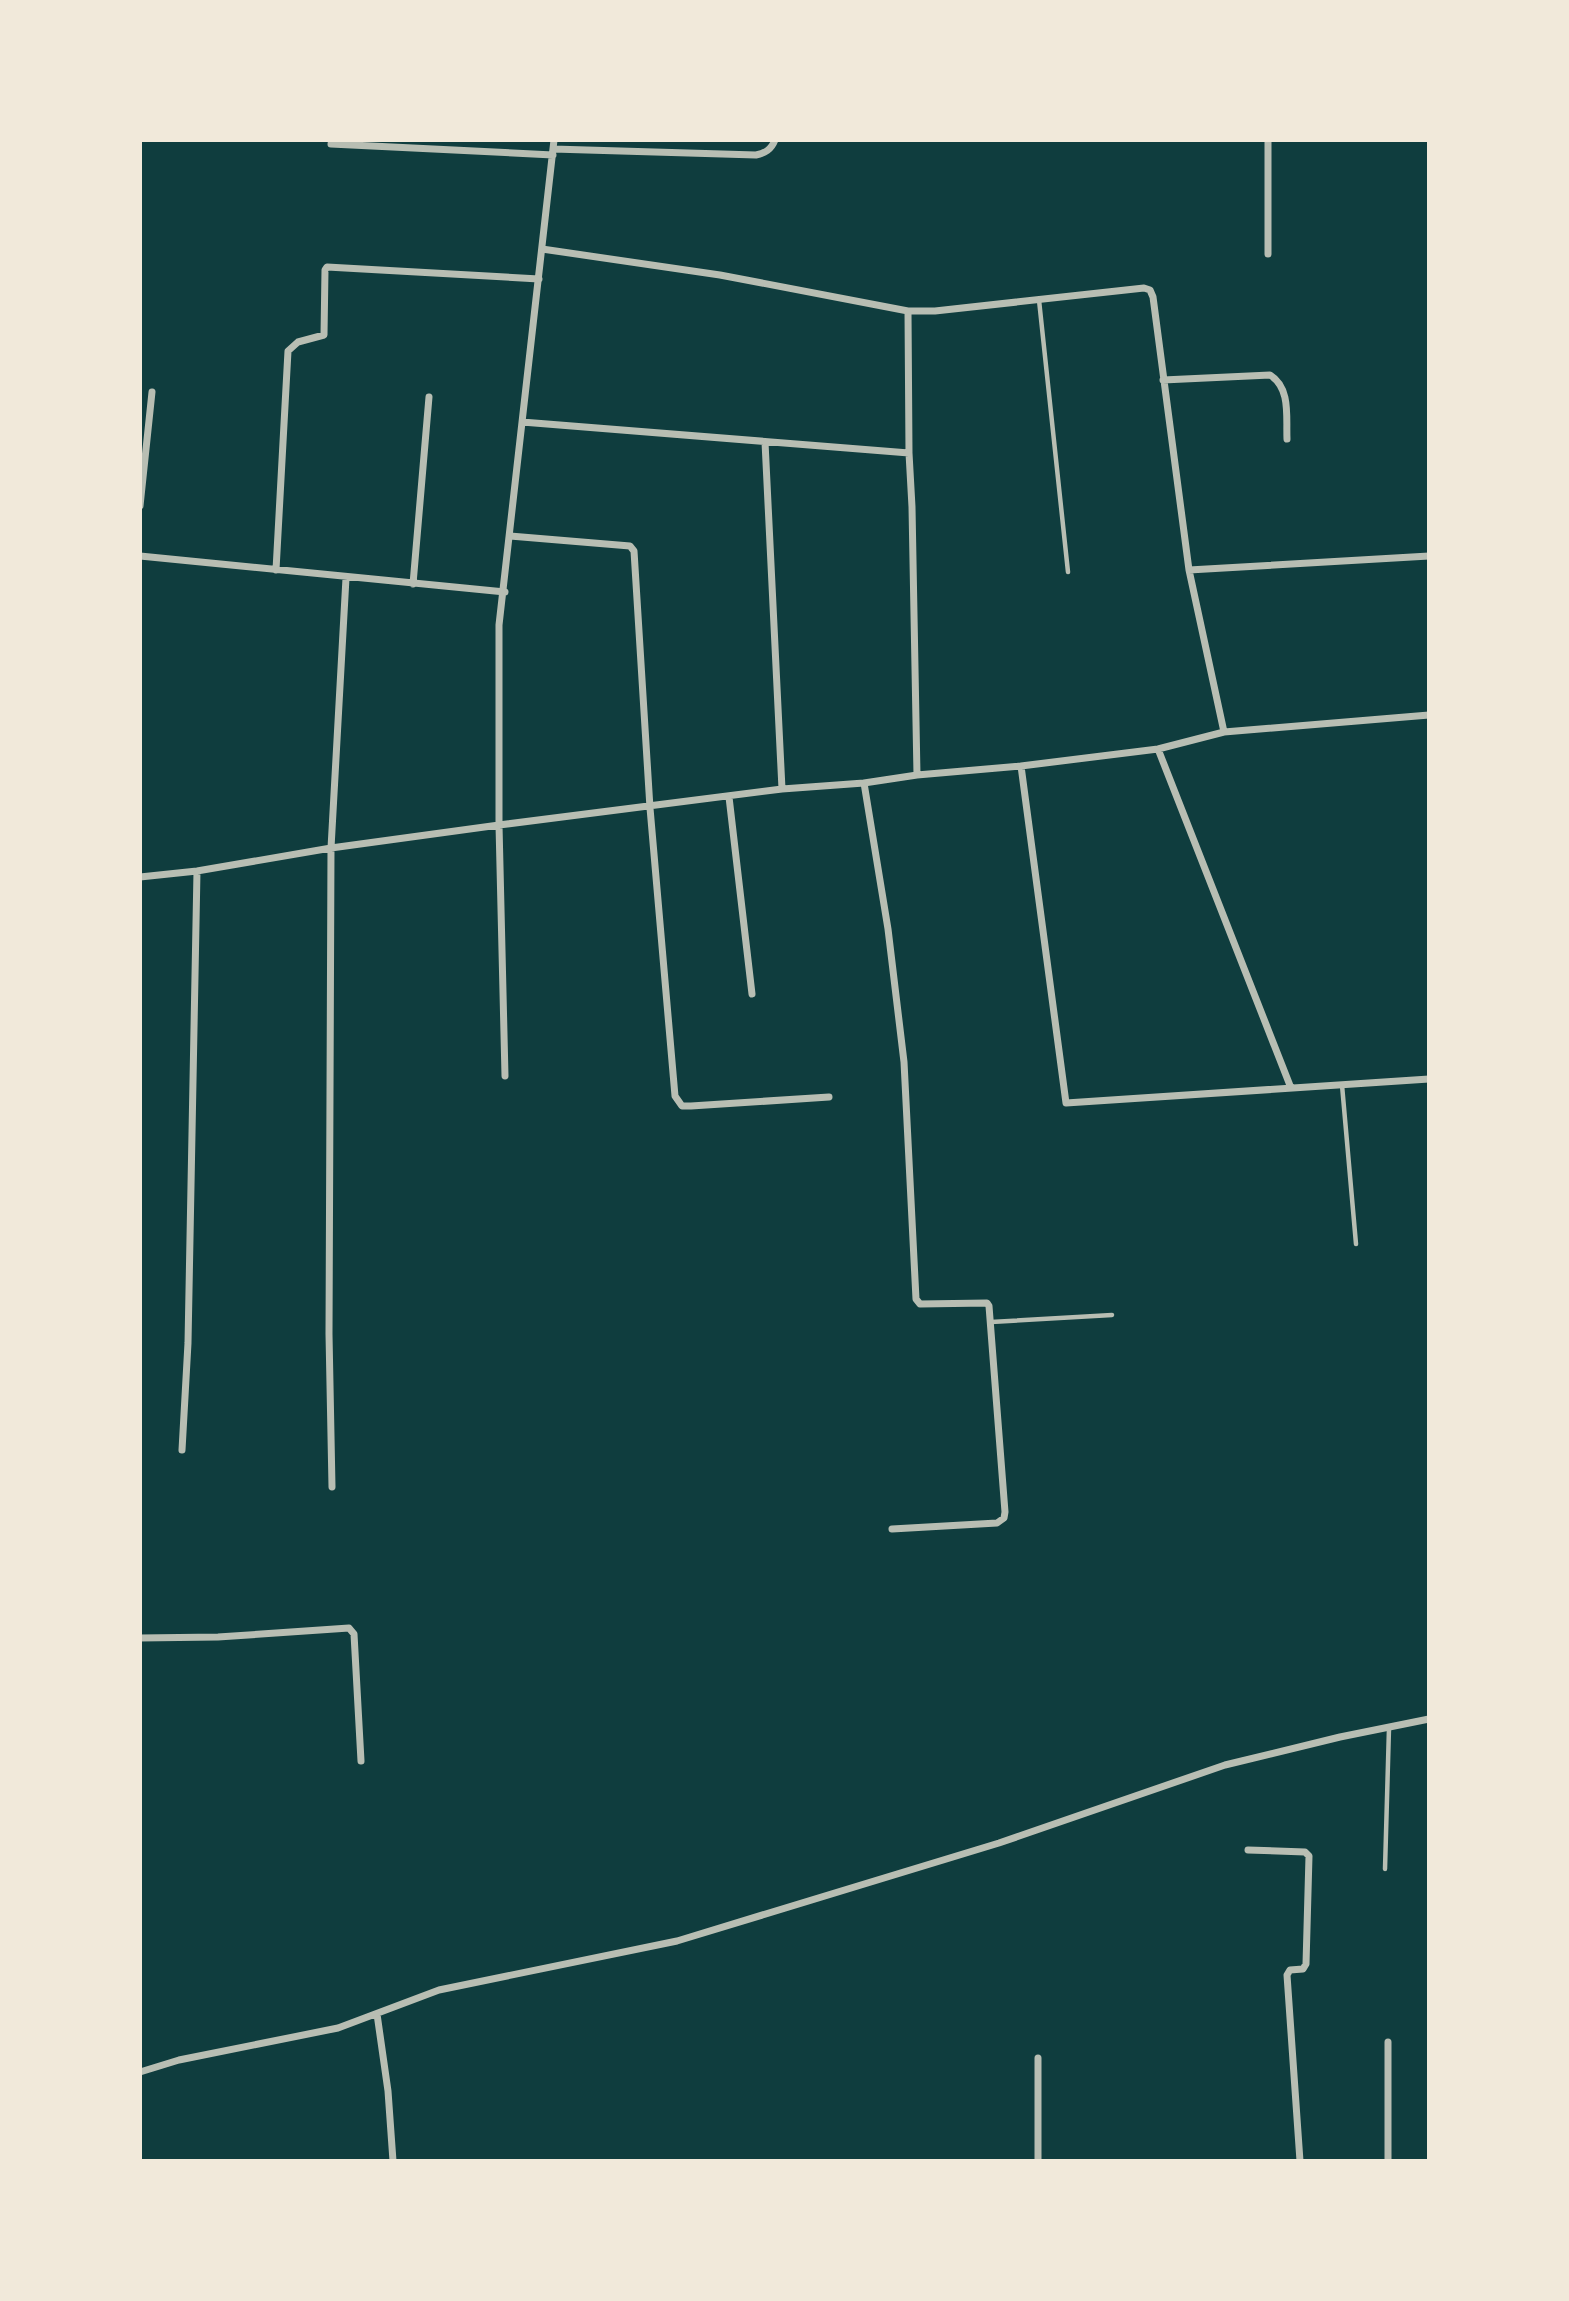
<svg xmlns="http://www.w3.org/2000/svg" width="1569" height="2301" viewBox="0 0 1569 2301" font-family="'PT Sans',sans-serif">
  <rect width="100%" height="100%" fill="#0f3d3e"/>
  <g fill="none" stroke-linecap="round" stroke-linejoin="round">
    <path stroke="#b8beb3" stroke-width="4.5" d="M1039,300L1068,572
      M1342,1085L1356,1244
      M991,1322L1112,1315
      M1385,1869L1389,1728"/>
    <path stroke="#b8beb3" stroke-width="7" d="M1268,140V254
      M331,144L553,155
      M553,149L756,155C765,153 771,150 775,140
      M542,249L720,275L908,311H935L1144,288L1150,290L1153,297L1189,570L1224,732L1429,715
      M908,311L909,453
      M1163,380L1270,375C1291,388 1286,417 1287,439
      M522,422L909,453L912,507L917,775
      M765,442L782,789
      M140,506L152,392
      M510,536L630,546L634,551L650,808L675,1096L682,1106H691L829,1097
      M140,556L505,592
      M276,570L288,351L298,342L324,335L325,270L327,267L539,279
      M1189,570L1429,556
      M413,584L429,397
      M1158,749L1291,1088
      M1021,766L1158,749L1224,732
      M864,783L888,929L904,1062L916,1299L920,1304L987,1303L989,1306L1005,1512L1004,1518L997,1523L892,1529
      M729,797L752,994
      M140,877L197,871L331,848L499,825L782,789L864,783L917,775L1021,766L1066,1103L1429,1079
      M505,1076L499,825V625L554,140
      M182,1450L188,1343L197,871
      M332,1487L329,1334L331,848L346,578
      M140,1638L218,1637L349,1628L354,1634L361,1761
      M1248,1850L1305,1852L1309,1856L1306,1964L1303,1969L1290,1970L1287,1975L1300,2161
      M377,2014L388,2091L393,2161
      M1388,2042V2161
      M1038,2058V2161
      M140,2072L179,2060L338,2028L439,1990L677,1941L999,1843L1225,1765L1340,1737L1429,1719"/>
  </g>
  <rect width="1569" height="2301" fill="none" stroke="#f1e9da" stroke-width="284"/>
</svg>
